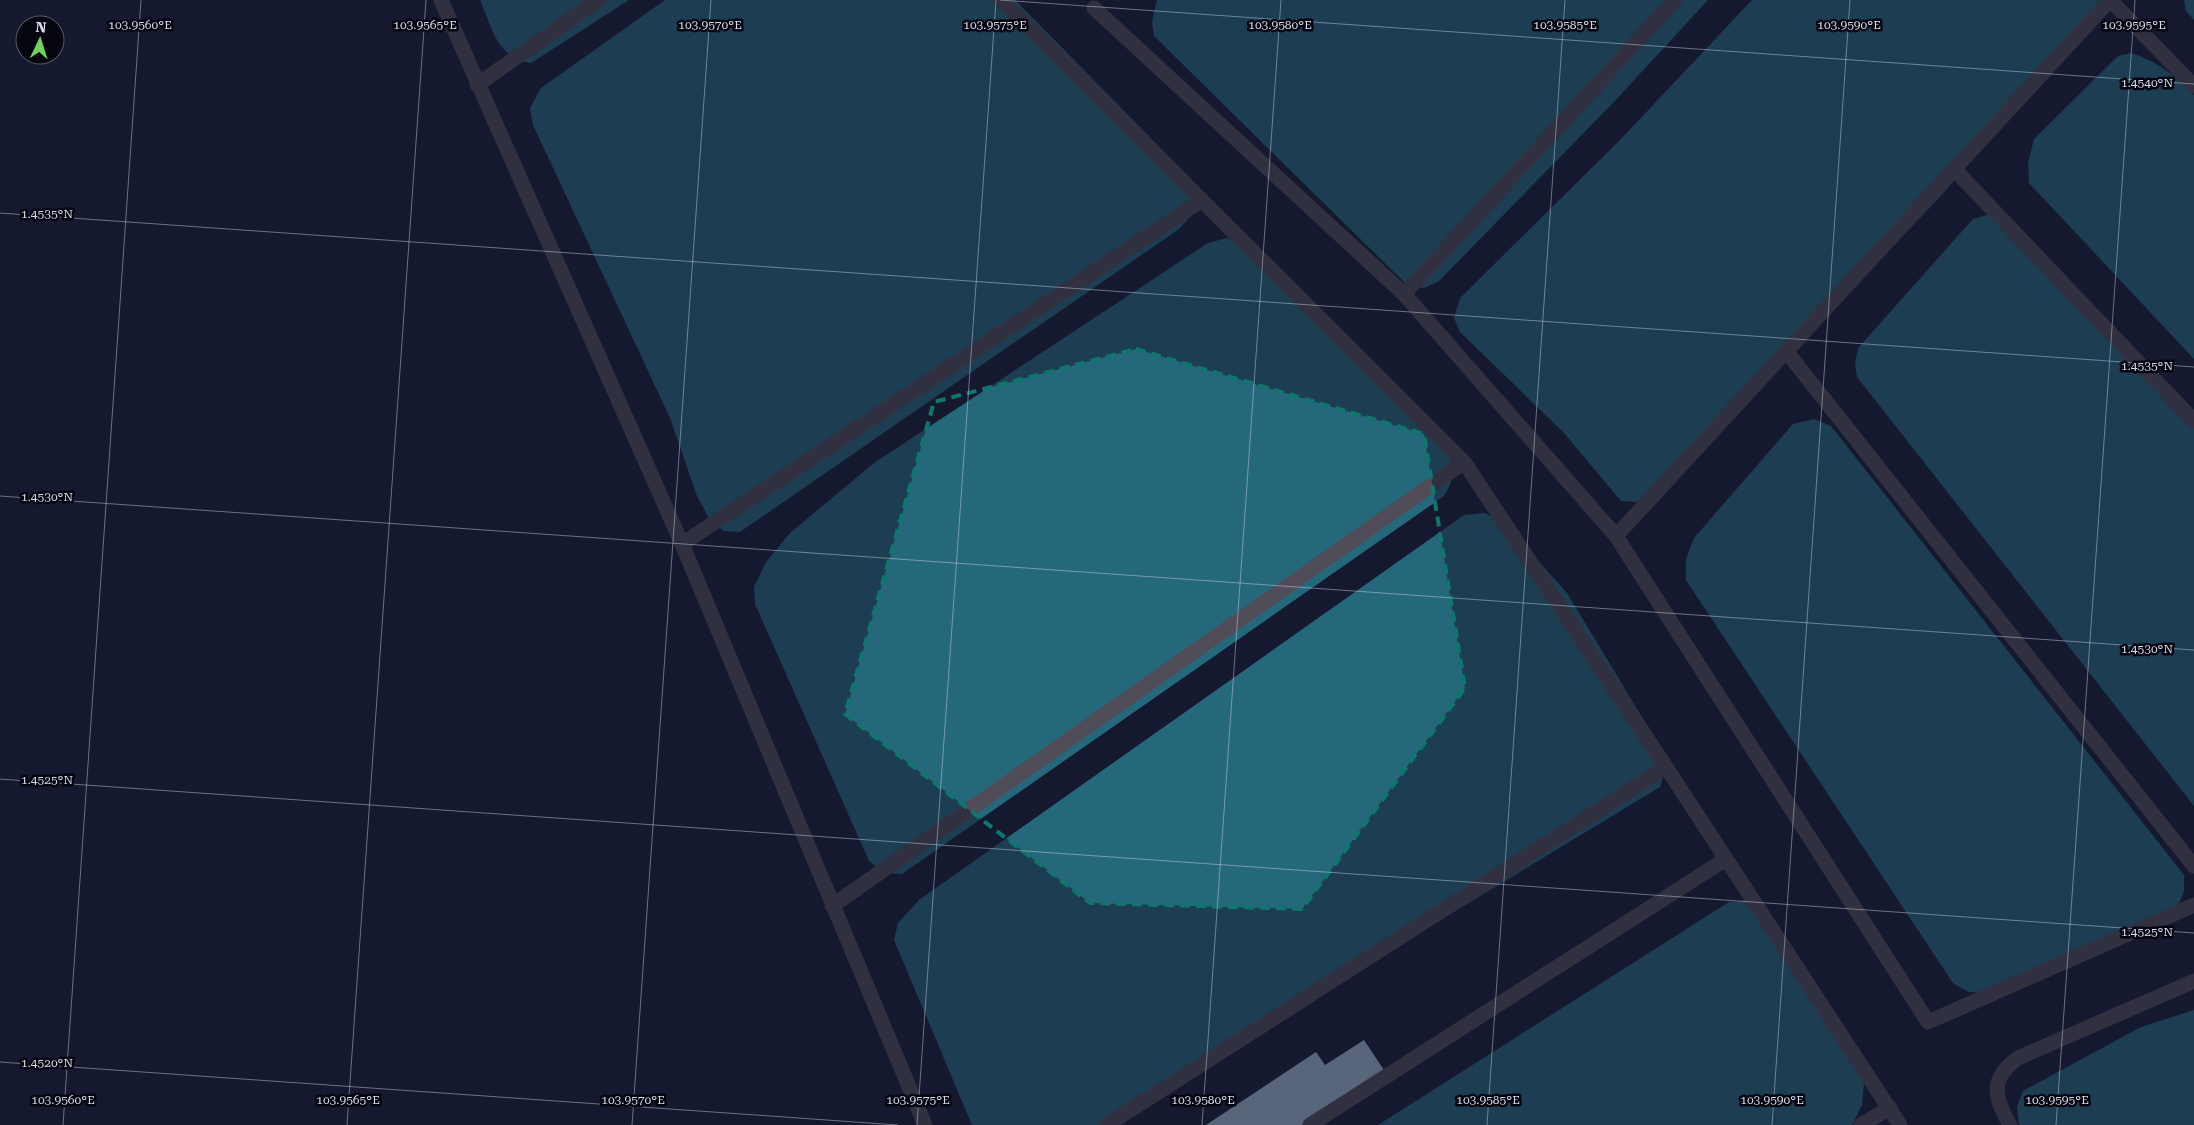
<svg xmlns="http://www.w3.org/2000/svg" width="2194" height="1125" viewBox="0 0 2194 1125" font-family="'Roboto Serif',serif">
  <rect width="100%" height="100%" fill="#15192f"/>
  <path fill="#25687c" d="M480,0H629L531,63C497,59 492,27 480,0Z
    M665,0H1015L1192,180C1198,204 1196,212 1179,229L740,532L724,531L710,520L697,496L670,418L533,125L530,108L541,88Z
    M1157,0H1708L1613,103L1438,282L1424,288L1406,284L1154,36L1152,21Z
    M1752,0H2110L1938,199L1652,497L1635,502L1621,501L1564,433L1460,332L1454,318L1460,298L1621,139Z
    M2184,0H2194V20L2186,11Z
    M2131,53C2159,62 2174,75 2194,95V359L2029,183L2028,163L2034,139L2118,56Z
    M1987,215L2004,220L2194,410V806L1857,377L1855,363L1858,348L1973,219Z
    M1227,238L1244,242L1448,450C1455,470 1455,477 1444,496L902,874L884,873L869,861L755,604L754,587L766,562L790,533L874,463L1208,243Z
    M1814,419L1831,426L2184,875V891L2176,911L1992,993L1968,992L1953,983L1686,580V559L1694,538L1793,424Z
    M1485,513L1503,522L1567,593L1663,752L1666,766L1660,787L1102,1125H972L894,940L898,923L919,900L1464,515Z
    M1746,901L1864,1082L1862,1105L1852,1125H1378L1729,902Z
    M2194,1010V1125H2019L2017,1107L2023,1091L2141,1027Z"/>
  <path fill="#a8c0d8" d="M1364,1040L1388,1076L1314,1125H1206L1316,1052L1325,1065Z"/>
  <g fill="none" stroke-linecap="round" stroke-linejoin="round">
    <path stroke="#514d58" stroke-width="15" d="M441,0L682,544L925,1125
      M1001,0L1464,462
      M2110,0L2194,86
      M1094,8L1404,294L1675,0
      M477,85L598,0
      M1954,169L2194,421
      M1404,294L1616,536L1928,1022L2194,905
      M1786,351L2194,866
      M1616,536L2110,0
      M682,544L1202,200
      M1666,767L1900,1125
      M832,906L1464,462L1666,767L1107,1125
      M1310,1125L1726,859
      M1861,1125L1890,1108
      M2010,1125C1994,1097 1989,1079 2018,1058L2194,981"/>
  </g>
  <path d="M0 0H2194V1125H0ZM1136,349L1424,434L1465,688L1302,909L1090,903L845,714L934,402Z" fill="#15192f" fill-opacity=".55" fill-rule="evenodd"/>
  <path fill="none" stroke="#0f766e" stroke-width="4" stroke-dasharray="10 6" stroke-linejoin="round" d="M1136,349L1424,434L1465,688L1302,909L1090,903L845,714L934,402Z"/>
  <path fill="none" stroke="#d7dbeb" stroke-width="1" stroke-opacity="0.45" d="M1000,0L2194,84M0,213L2194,367M0,496L2194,650M0,779L2194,933M0,1062L898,1125M63,1125L141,0M347,1125L426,0M632,1125L711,0M917,1125L996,0M1202,1125L1281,0M1487,1125L1565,0M1772,1125L1850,0M2056,1125L2135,0"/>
  <g font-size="12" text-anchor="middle" fill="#d7dbeb" stroke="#04050e" stroke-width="5" stroke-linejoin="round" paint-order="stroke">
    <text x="140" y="29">103.9560°E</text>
    <text x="425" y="29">103.9565°E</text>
    <text x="710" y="29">103.9570°E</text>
    <text x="995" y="29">103.9575°E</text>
    <text x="1280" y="29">103.9580°E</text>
    <text x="1565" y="29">103.9585°E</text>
    <text x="1849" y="29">103.9590°E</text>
    <text x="2134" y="29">103.9595°E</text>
    <text x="2147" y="87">1.4540°N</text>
    <text x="47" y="218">1.4535°N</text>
    <text x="2147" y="370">1.4535°N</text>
    <text x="47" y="501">1.4530°N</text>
    <text x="2147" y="653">1.4530°N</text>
    <text x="47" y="784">1.4525°N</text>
    <text x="2147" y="936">1.4525°N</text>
    <text x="47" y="1067">1.4520°N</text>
    <text x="63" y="1104">103.9560°E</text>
    <text x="348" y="1104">103.9565°E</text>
    <text x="633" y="1104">103.9570°E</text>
    <text x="918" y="1104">103.9575°E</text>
    <text x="1203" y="1104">103.9580°E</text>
    <text x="1488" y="1104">103.9585°E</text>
    <text x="1772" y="1104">103.9590°E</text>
    <text x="2057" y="1104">103.9595°E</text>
  </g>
  <g transform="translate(40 40) rotate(4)"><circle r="24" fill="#04050e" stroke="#585b66"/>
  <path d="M0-4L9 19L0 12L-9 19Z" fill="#73d25c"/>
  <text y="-8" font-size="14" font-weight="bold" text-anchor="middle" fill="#d7dbeb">N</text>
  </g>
</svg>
